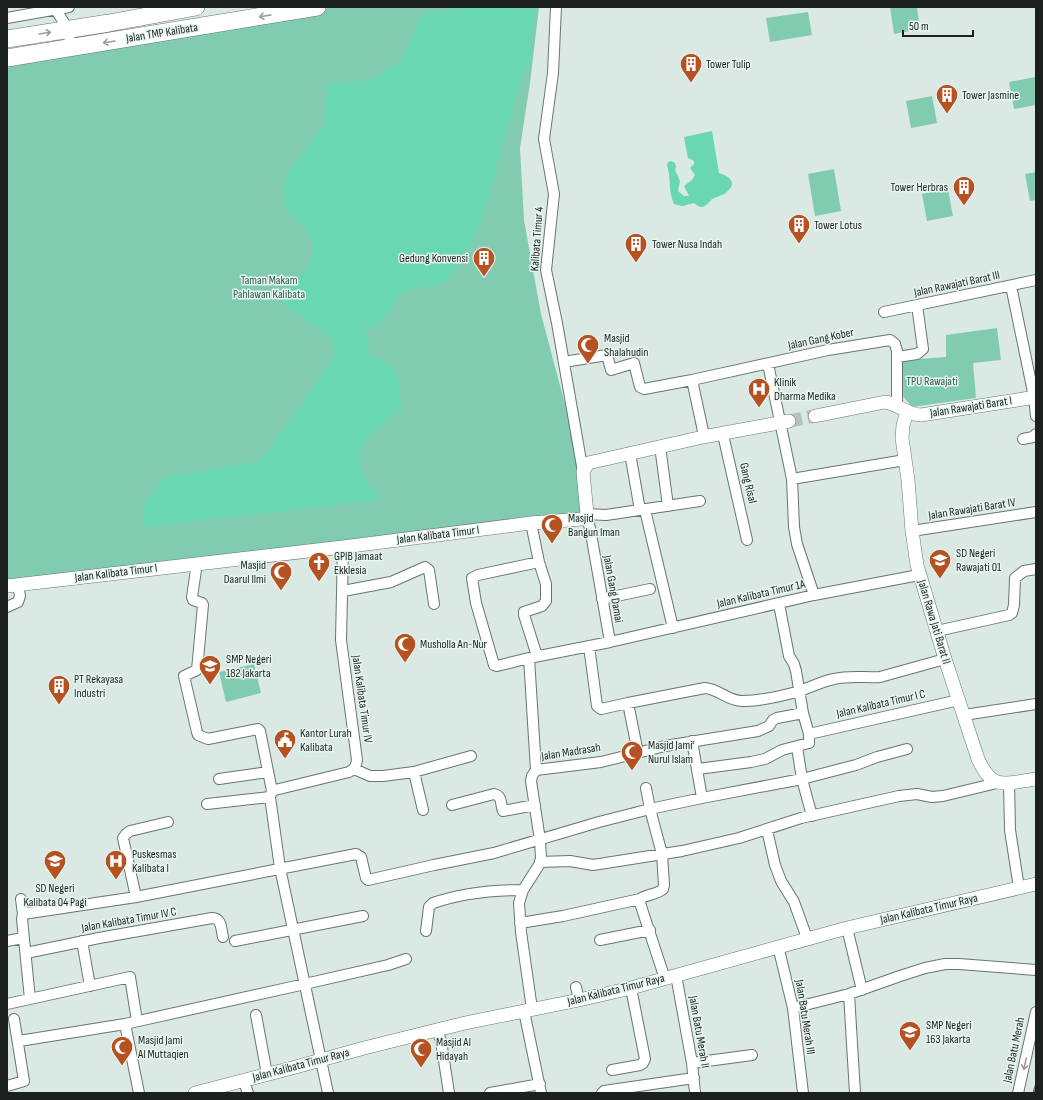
<svg xmlns="http://www.w3.org/2000/svg" width="1043" height="1100" viewBox="0 0 1043 1100" font-family="'Sofia Sans Condensed',sans-serif">
  <rect width="100%" height="100%" fill="#dae9e3"/>
  <path fill="#81ccb1" d="M317,7H539L530,83L520,148L524,220L541,314L583,472L587,514L7,587V58Z
    M890,7H917L920,29L894,34Z
    M808,12L812,35L770,42L766,18Z
    M1035,77L1036,105L1014,109L1009,82Z
    M932,96L937,123L911,128L906,101Z
    M834,169L841,211L815,216L808,174Z
    M1036,172V200L1030,201L1025,174Z
    M948,189L953,216L927,221L922,194Z
    M997,328L1001,360L973,363L976,398L912,407L902,395L903,360L946,357V335Z
    M254,664L261,693L226,702L219,672Z"/>
  <path fill="#6ad7b3" d="M468,7H535L530,66L523,72L480,226L456,270L442,284L402,291L384,319L374,328L365,329L371,356C403,365 398,379 402,408C385,424 347,445 363,473C366,481 368,486 376,490L379,500L143,527V506L165,477L261,461L334,358L332,339L281,302L312,261L313,245L307,233L284,206V185L288,172L324,126L328,85L374,79L403,58L421,15Z
    M712,131L719,173C732,177 738,184 724,194C720,196 716,197 712,199C709,202 707,206 702,207C699,207 697,205 694,203L682,206L674,204C668,193 671,176 667,165L668,162L671,161L675,163L676,167L675,170L680,181L678,191L684,196H689L684,186L692,180L695,175L690,168L694,164V161L688,158L684,137Z"/>
  <g fill="none" stroke-linecap="round" stroke-linejoin="round">
    <path stroke="#b4c1bc" stroke-width="13" stroke-dasharray="13 6" stroke-linecap="butt" d="M789,421L815,416"/>
    <g stroke="#687570" stroke-width="12">
      <path id="minor" d="M54,7L68,29L71,48
        M556,7L553,73L544,139L554,194L546,270L557,323L583,472
        M7,18L69,7
        M1011,286L1034,397L1036,416
        M884,312L1036,280
        M897,357L917,354L923,349L917,305
        M564,362L607,355L611,370L634,363L640,387L644,389L692,380L828,350L890,340L895,344L897,351V405
        M768,364L792,479L794,527L797,544L814,595
        M692,380L703,431V437
        M721,433L724,439L747,540
        M1023,439L1033,437L1036,434
        M660,446L668,506
        M630,453L640,510
        M792,479L905,460
        M645,510L673,628
        M587,514L606,515L700,501
        M586,516L590,528L610,642
        M531,523L539,562L546,584V601L542,606L524,612V615L537,656
        M912,531L1036,512
        M197,563L192,597L193,600L202,603L203,605L197,670L184,676L197,732L198,735L208,739L258,729L260,731L272,791
        M343,591L391,582L425,567L429,570L434,604
        M602,599L650,589
        M7,607L18,602L20,596L18,585
        M937,631L1009,615L1012,613L1014,605L1015,578L1024,571L1036,569
        M589,646L597,706L601,709L628,703L705,688C719,689 728,701 742,701C761,701 782,696 800,691C811,687 823,681 834,679C850,675 865,678 880,677L945,659
        M529,658L497,666L494,665L476,603L472,578L478,575L539,562
        M628,703L638,753
        M964,715L1036,704
        M809,734L959,700
        M692,741L702,798
        M797,747L802,779L812,816
        M354,769L370,776H383L414,772L471,756
        M698,769L751,762L765,759L782,750L809,743V734L803,713L796,671L794,664L789,656L779,604
        M536,770L529,658L610,642L814,595L919,575
        M414,772L423,810
        M219,779L268,772
        M1009,783L1010,830L1019,888
        M207,804L270,797
        M452,805L494,794C503,796 500,804 503,811L535,805
        M767,830L775,865L781,881L794,902L807,938
        M540,862L570,861L593,865L682,851L739,838L801,818L899,796L917,794L932,797L943,796L997,783
        M136,897L123,838L126,834L130,831L168,822
        M21,899L23,914
        M640,899V903L665,979
        M520,923L563,916L640,899C647,894 656,895 663,889L664,885L662,854L650,809L646,788
        M847,928L862,990
        M426,931L429,907L433,903C462,893 492,890 523,890
        M600,940L650,930
        M7,941L23,938
        M82,941L90,986
        M235,941L363,916
        M778,946L793,1008L803,1093
        M26,953L99,938L212,918C222,918 221,929 223,937
        M676,975L692,1063L695,1093
        M576,987L579,1000
        M849,994L855,1093
        M30,999L22,919L23,914L136,897L356,854L361,857L366,878L368,880L434,865L494,853L599,822L650,809L702,798L802,779L856,765L877,757L907,749
        M7,1004L130,977L137,1021
        M793,1008L849,994L900,976L925,968L945,964H959L1036,970
        M532,1009L521,932L519,903L523,890L539,865L541,858L540,840L531,781L532,776L536,770L601,762L665,746L758,731L769,726L773,720L777,718L803,713
        M524,1011L541,1093
        M256,1015L267,1074
        M125,1024L139,1093
        M437,1030L441,1041L449,1093
        M19,1041L125,1024L296,986L388,965L406,959
        M692,1063L752,1055
        M612,1070L640,1065L643,1063L645,1059L631,988
        M243,1080L248,1093
        M7,1086L24,1081L14,1019
        M328,1093L280,868L270,797L272,791L275,790L349,772C355,769 356,766 357,760L341,640L343,547
        M490,1093L540,1084
        M602,1093L604,1091L694,1078
        M1018,1093L1036,1012"/>
    </g>
    <g stroke="#687570" stroke-width="14">
      <path id="tertiary" d="M907,412L903,425L902,438L908,480L912,531L917,565L945,659L978,759C993,792 1005,783 1036,779
        M815,416L885,402C899,404 907,415 921,415L1036,397
        M7,586L343,547L531,523L582,519L585,518L587,514L583,472L588,463L703,437L789,421
        M195,1093L292,1068L364,1048L465,1023L579,1000L631,988L847,928L1036,884"/>
    </g>
    <g stroke="#687570" stroke-width="18">
      <path id="primary" d="M7,39L109,23L196,7
        M7,58L317,7"/>
    </g>
    <use href="#minor" stroke="#fff" stroke-width="10"/>
    <use href="#tertiary" stroke="#fff" stroke-width="13"/>
    <use href="#primary" stroke="#fff" stroke-width="17"/>
    <path stroke="#656e6a" stroke-width="3" d="M1034,1093L1036,1086"/>
  </g>
  <defs><path id="oneway-shaft" d="M-6 0H5M1.5-3L5.5 0L1.5 3" fill="none" stroke-width="1.6" stroke-linecap="round" stroke-linejoin="round"/></defs>
  <g stroke="#999b9a">
    <use href="#oneway-shaft" transform="translate(265 16) rotate(171)"/>
    <use href="#oneway-shaft" transform="translate(45 33) rotate(-9)"/>
    <use href="#oneway-shaft" transform="translate(109 42) rotate(171)"/>
    <use href="#oneway-shaft" transform="translate(1025 1064) rotate(102)"/>
  </g>
  <defs>
    <g id="building-pin" transform="scale(1.15)"><path d="M0 17L-7.5 6A9.5 9.5 0 1 1 7.5 6Z" fill="#b65121" stroke="#e8f6f0"/><path d="M-4-6H4V6H1V3H-1V6H-4ZM-2.5-4.3h1.7v1.8h-1.7ZM.8-4.3h1.7v1.8H.8ZM-2.5-1h1.7V.8h-1.7ZM.8-1h1.7V.8H.8Z" fill="#fff"/></g>
    <g id="mosque-pin" transform="scale(1.15)"><path d="M0 17L-7.5 6A9.5 9.5 0 1 1 7.5 6Z" fill="#b65121" stroke="#e8f6f0"/><path d="M3.5-4.9A6 6 0 1 0 3.5 4.9A5 5 0 1 1 3.5-4.9Z" fill="#fff"/></g>
    <g id="hospital-pin" transform="scale(1.15)"><path d="M0 17L-7.5 6A9.5 9.5 0 1 1 7.5 6Z" fill="#b65121" stroke="#e8f6f0"/><path d="M-5-5h3v3.5h4V-5h3V5h-3V1.5h-4V5h-3Z" fill="#fff"/></g>
    <g id="school-pin" transform="scale(1.15)"><path d="M0 17L-7.5 6A9.5 9.5 0 1 1 7.5 6Z" fill="#b65121" stroke="#e8f6f0"/><path d="M0-5L7-2L0 1L-7-2ZM-4 1L0 2.5L4 1V4Q0 6-4 4Z" fill="#fff"/></g>
    <g id="church-pin" transform="scale(1.15)"><path d="M0 17L-7.5 6A9.5 9.5 0 1 1 7.5 6Z" fill="#b65121" stroke="#e8f6f0"/><path d="M-1.2-6h2.4v3.5h3.3v2.4h-3.3V6h-2.4V-.1h-3.3v-2.4h3.3Z" fill="#fff"/></g>
    <g id="civic-pin" transform="scale(1.15)"><path d="M0 17L-7.5 6A9.5 9.5 0 1 1 7.5 6Z" fill="#b65121" stroke="#e8f6f0"/><path d="M-.6-6.5H3V-4.5H.6V-3L4-1V1h2V6H-6V1h2V-1L-.6-3ZM-1.2 2.5V6h2.4V2.5Z" fill="#fff"/></g>
  </defs>
  <g fill-rule="evenodd">
    <use href="#building-pin" x="691" y="64"/>
    <use href="#building-pin" x="947" y="95"/>
    <use href="#building-pin" x="964" y="187"/>
    <use href="#building-pin" x="799" y="225"/>
    <use href="#building-pin" x="636" y="244"/>
    <use href="#building-pin" x="484" y="258"/>
    <use href="#mosque-pin" x="588" y="345"/>
    <use href="#hospital-pin" x="759" y="389"/>
    <use href="#mosque-pin" x="552" y="525"/>
    <use href="#school-pin" x="940" y="560"/>
    <use href="#church-pin" x="319" y="563"/>
    <use href="#mosque-pin" x="281" y="572"/>
    <use href="#mosque-pin" x="405" y="644"/>
    <use href="#school-pin" x="210" y="666"/>
    <use href="#building-pin" x="59" y="686"/>
    <use href="#civic-pin" x="285" y="740"/>
    <use href="#mosque-pin" x="632" y="752"/>
    <use href="#school-pin" x="55" y="861"/>
    <use href="#hospital-pin" x="116" y="861"/>
    <use href="#school-pin" x="910" y="1032"/>
    <use href="#mosque-pin" x="122" y="1047"/>
    <use href="#mosque-pin" x="421" y="1049"/>
  </g>
  <g text-anchor="middle" dominant-baseline="central" stroke-width="3" stroke-linejoin="round" paint-order="stroke">
    <g font-size="12" fill="#1c211f" stroke="#e8f6f0">
      <text transform="translate(162 33) rotate(-9)">Jalan TMP Kalibata</text>
      <text transform="translate(537 239) rotate(-86)">Kalibata Timur 4</text>
      <text transform="translate(957 284) rotate(-12)">Jalan Rawajati Barat III</text>
      <text transform="translate(821 339) rotate(-12)">Jalan Gang Kober</text>
      <text transform="translate(971 407) rotate(-9)">Jalan Rawajati Barat I</text>
      <text transform="translate(748 483) rotate(77)">Gang Risal</text>
      <text transform="translate(972 509) rotate(-9)">Jalan Rawajati Barat IV</text>
      <text transform="translate(438 535) rotate(-7)">Jalan Kalibata Timur I</text>
      <text transform="translate(116 573) rotate(-7)">Jalan Kalibata Timur I</text>
      <text transform="translate(613 589) rotate(80)">Jalan Gang Damai</text>
      <text transform="translate(761 594) rotate(-13)">Jalan Kalibata Timur 1A</text>
      <text transform="translate(934 622) rotate(73)">Jalan Rawa Jati Barat II</text>
      <text transform="translate(362 699) rotate(82)">Jalan Kalibata Timur IV</text>
      <text transform="translate(881 704) rotate(-13)">Jalan Kalibata Timur I C</text>
      <text transform="translate(571 752) rotate(-9)">Jalan Madrasah</text>
      <text transform="translate(929 909) rotate(-13)">Jalan Kalibata Timur Raya</text>
      <text transform="translate(129 920) rotate(-10)">Jalan Kalibata Timur IV C</text>
      <text transform="translate(616 990) rotate(-14)">Jalan Kalibata Timur Raya</text>
      <text transform="translate(805 1017) rotate(81)">Jalan Batu Merah III</text>
      <text transform="translate(699 1032) rotate(80)">Jalan Batu Merah II</text>
      <text transform="translate(1014 1050) rotate(-78)">Jalan Batu Merah</text>
      <text transform="translate(301 1065) rotate(-15)">Jalan Kalibata Timur Raya</text>
    </g>
    <g font-size="12" fill="#1c211f" stroke="#e8f6f0" text-anchor="start">
      <text x="706" y="64">Tower Tulip</text>
      <text x="962" y="95">Tower Jasmine</text>
      <text x="948" y="187" text-anchor="end">Tower Herbras</text>
      <text x="814" y="225">Tower Lotus</text>
      <text x="652" y="244">Tower Nusa Indah</text>
      <text x="468" y="258" text-anchor="end">Gedung Konvensi</text>
      <text x="604" y="338">Masjid<tspan x="604" dy="14">Shalahudin</tspan></text>
      <text x="774" y="382">Klinik<tspan x="774" dy="14">Dharma Medika</tspan></text>
      <text x="568" y="518">Masjid<tspan x="568" dy="14">Bangun Iman</tspan></text>
      <text x="956" y="553">SD Negeri<tspan x="956" dy="14">Rawajati 01</tspan></text>
      <text x="334" y="556">GPIB Jamaat<tspan x="334" dy="14">Ekklesia</tspan></text>
      <text x="266" y="565" text-anchor="end">Masjid<tspan x="266" dy="14">Daarul Ilmi</tspan></text>
      <text x="420" y="644">Musholla An-Nur</text>
      <text x="226" y="659">SMP Negeri<tspan x="226" dy="14">182 Jakarta</tspan></text>
      <text x="74" y="679">PT Rekayasa<tspan x="74" dy="14">Industri</tspan></text>
      <text x="300" y="733">Kantor Lurah<tspan x="300" dy="14">Kalibata</tspan></text>
      <text x="648" y="745">Masjid Jami'<tspan x="648" dy="14">Nurul Islam</tspan></text>
      <text x="132" y="854">Puskesmas<tspan x="132" dy="14">Kalibata I</tspan></text>
      <text x="55" y="888" text-anchor="middle">SD Negeri<tspan x="55" dy="14">Kalibata 04 Pagi</tspan></text>
      <text x="926" y="1025">SMP Negeri<tspan x="926" dy="14">163 Jakarta</tspan></text>
      <text x="138" y="1040">Masjid Jami<tspan x="138" dy="14">Al Muttaqien</tspan></text>
      <text x="436" y="1042">Masjid Al<tspan x="436" dy="14">Hidayah</tspan></text>
    </g>
    <g font-size="12" fill="#2b5a4a" stroke="#e8f6f0">
      <text x="269" y="280">Taman Makam<tspan x="269" dy="14">Pahlawan Kalibata</tspan></text>
      <text x="932" y="381">TPU Rawajati</text>
    </g>
  </g>
  <rect width="1043" height="1100" fill="none" stroke="#1c211f" stroke-width="16"/>
  <path d="M903 30v6h70v-6" fill="none" stroke="#1c211f" stroke-width="2"/>
  <text x="909" y="30" font-size="12" fill="#1c211f" stroke="#e8f6f0" stroke-width="3" paint-order="stroke">50 m</text>
</svg>
